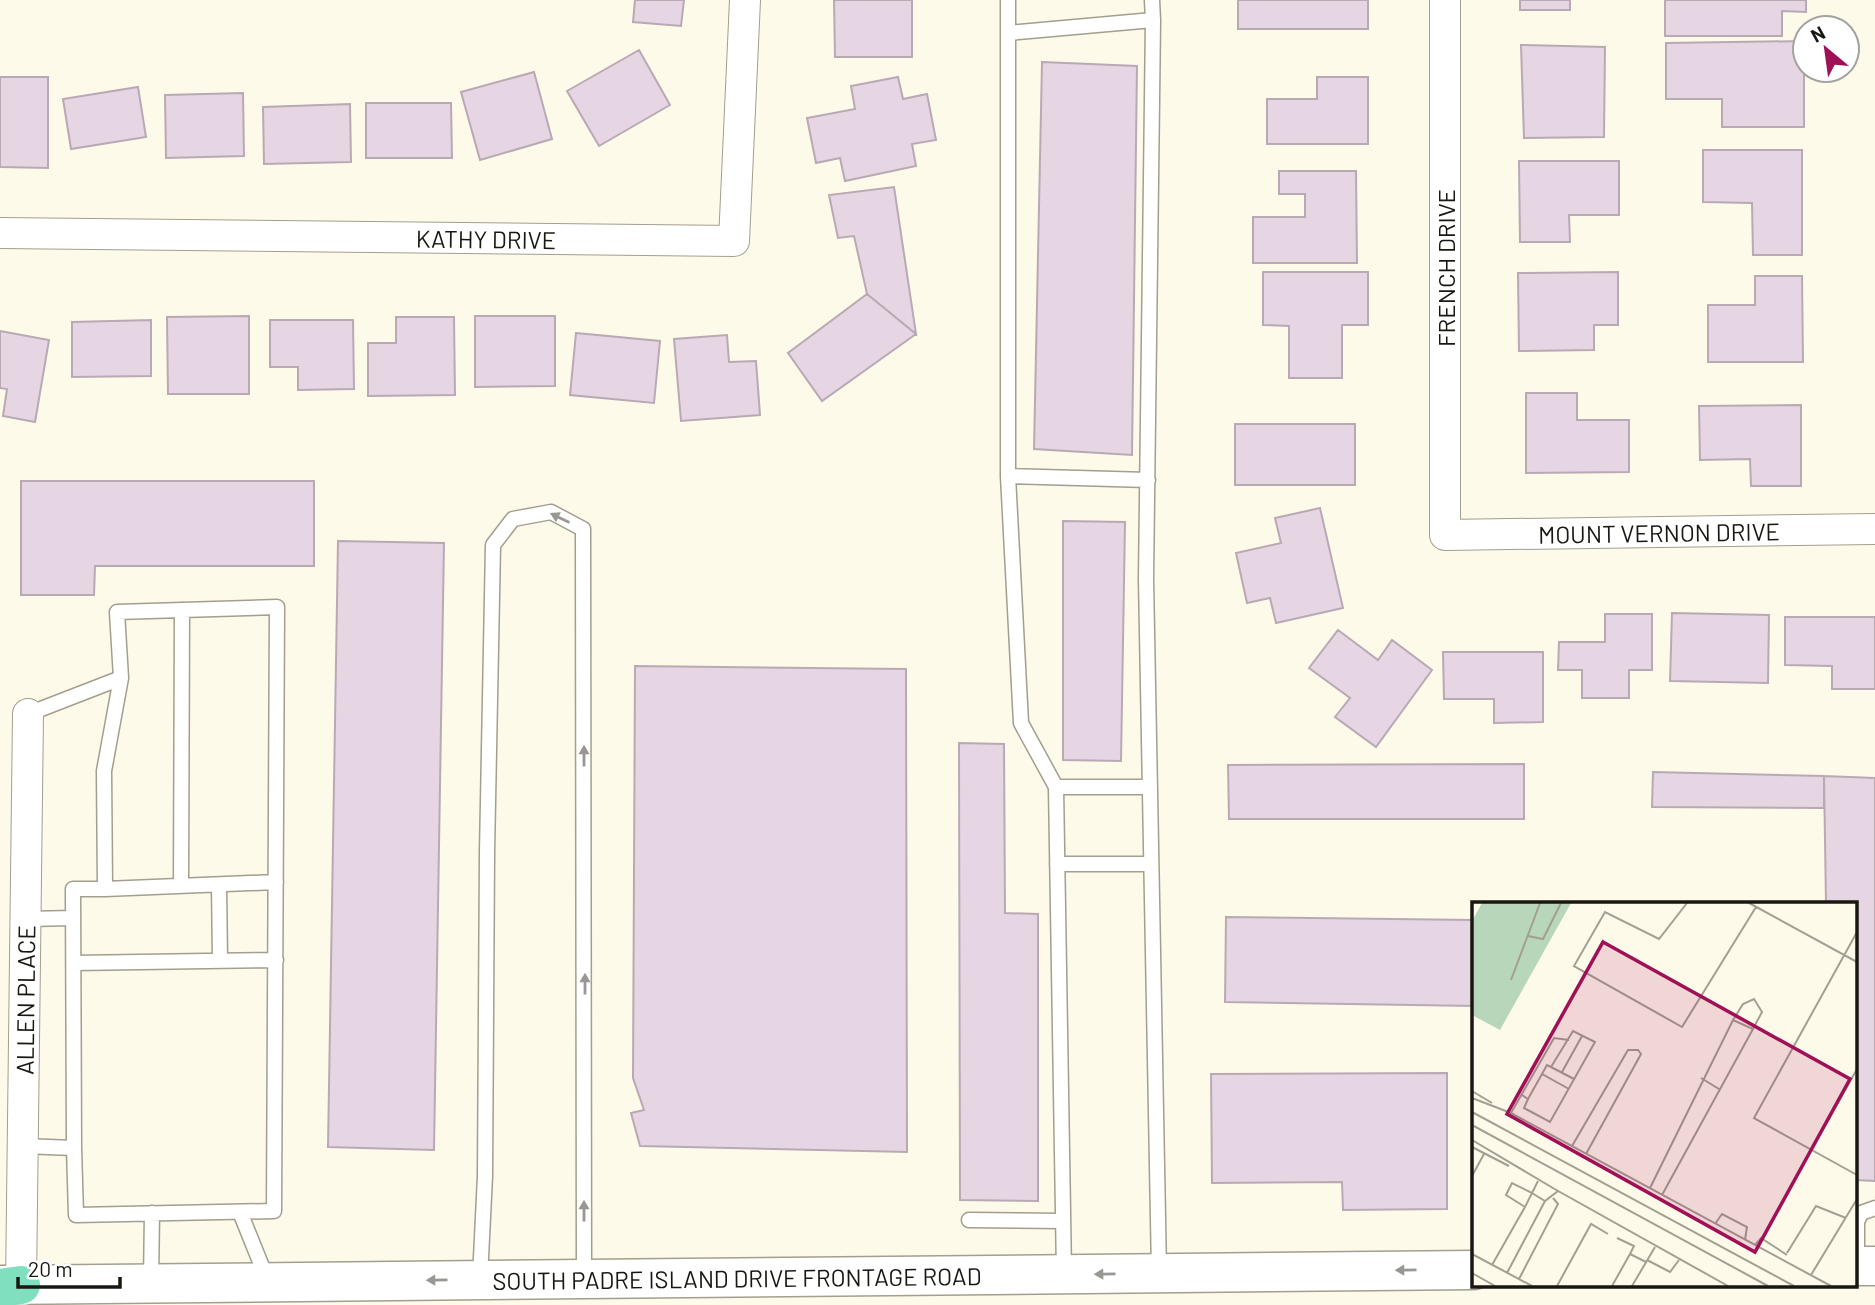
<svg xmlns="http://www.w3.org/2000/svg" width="1875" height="1305" viewBox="0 0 1875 1305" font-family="Barlow,sans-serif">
  <rect width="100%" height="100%" fill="#fefaea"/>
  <path fill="#e6d5e2" stroke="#b9a9b5" stroke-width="2" d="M635,0H684L681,26L633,22Z
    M834,0H912V57H835Z
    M1238,0H1368V29H1238Z
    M1520,0H1570V10H1520Z
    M1665,0H1806V12L1782,11V36H1665Z
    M1804,41V127H1722V99H1666V43Z
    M1521,45L1605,47L1604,137L1524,138Z
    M639,50L670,105L599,146L567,91Z
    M1042,62L1137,66L1132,455L1034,449Z
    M534,72L552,139L480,160L461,92Z
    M0,77H48V168L0,167Z
    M898,77L903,99L927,94L936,140L912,144L916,166L845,181L840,158L816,163L807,118L855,109L851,86Z
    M1317,77H1368V144H1267V99H1317Z
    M138,87L146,137L71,149L63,99Z
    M243,93L244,156L166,158L165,95Z
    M366,103H451L452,158H366Z
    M350,104L351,162L264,164L263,107Z
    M1703,150H1802V255H1753L1752,203L1703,202Z
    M1519,161H1619V215H1569L1570,242H1520Z
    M1279,171H1356L1357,263H1253V217H1305V194H1279Z
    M894,187L916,334L867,294L854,236L838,238L829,195Z
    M1263,272H1368V325H1342V378H1289V326L1263,325Z
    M1618,272V325H1594V350L1519,351L1518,273Z
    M1755,276H1802L1803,362H1708V305H1755Z
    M867,294L916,334L822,401L788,353Z
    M249,316V394H168L167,317Z
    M475,316H555V386L475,387Z
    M396,317H454L455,395L368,396V343H396Z
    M151,320V376L72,377V322Z
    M270,320H353L354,389L298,390V367H270Z
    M0,331L49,340L35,422L3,416L7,389L0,388Z
    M576,333L660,341L654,403L570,395Z
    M727,335L729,362L756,361L760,415L681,421L674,339Z
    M1526,393H1577V420H1629V472L1526,473Z
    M1801,405V486H1751L1750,459L1700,460L1699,406Z
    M1235,424H1355V485H1235Z
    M21,481H314V566H95L94,595H21Z
    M1320,508L1343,608L1276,623L1270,598L1247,603L1236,553L1281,543L1275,518Z
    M1063,521L1125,522L1121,761L1063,760Z
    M338,541L444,543L434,1150L328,1147Z
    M1672,613L1769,615L1768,683L1670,681Z
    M1605,614H1652V670H1629V698H1582V670H1558L1559,642H1605Z
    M1785,617H1875V689H1832V666L1785,665Z
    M1338,630L1378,660L1392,640L1432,670L1376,747L1335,717L1350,698L1309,668Z
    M1443,652H1543V722L1494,723V699H1444Z
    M635,666L906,669L907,1152L640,1146L631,1113L644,1110L633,1078Z
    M959,743L1004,744L1005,913L1038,914V1201L960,1200Z
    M1524,764V819H1229L1228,765Z
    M1653,772L1824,776V808L1652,807Z
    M1824,776L1875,778V1181L1856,1180V904H1826Z
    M1226,917L1474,920V1006L1225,1002Z
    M1447,1073V1209L1343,1210L1342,1182L1212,1183L1211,1074Z"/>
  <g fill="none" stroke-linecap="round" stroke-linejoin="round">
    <g stroke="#a39e8d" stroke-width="17">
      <path id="lane" d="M1152,0L1153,20
        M1008,33V0
        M1008,476L1148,480
        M28,714L121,678
        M1056,787H1150
        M1057,864H1151
        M219,885L220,961
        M181,886L182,610
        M26,919L73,918
        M74,963L276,960
        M23,1146L74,1148L76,1215L274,1211L277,607L117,612L121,678L104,771L105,889L276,882
        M74,1148L73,889H105
        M240,1212L267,1279
        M969,1220L1063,1221
        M1857,1265V1222L1861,1213L1875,1208
        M1064,1273L1056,787L1021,723L1008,476V33L1153,20L1146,579L1159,1272
        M480,1278L485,1176L487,853L493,545L513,519L551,512L583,529L584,1278
        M151,1282L152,1213"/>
    </g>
    <g stroke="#a39e8d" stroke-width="32">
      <g id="street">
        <path id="s1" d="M1445,0V535L1875,529"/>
        <path id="s2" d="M0,233L734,241L745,0"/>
        <path id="s3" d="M21,1285L28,714"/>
      </g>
    </g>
    <g stroke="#a39e8d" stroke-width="41">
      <g id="secondary">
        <path d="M1856,1266H1875"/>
        <path id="s4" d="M0,1285L1474,1270"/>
      </g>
    </g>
    <g stroke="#dfdfde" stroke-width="41">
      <path id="highway" d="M0,1288L21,1285"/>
    </g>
    <use href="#lane" stroke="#fff" stroke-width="14"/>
    <use href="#street" stroke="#fff" stroke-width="30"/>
    <use href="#secondary" stroke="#fff" stroke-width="38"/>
    <use href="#highway" stroke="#7fdfbe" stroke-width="38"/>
  </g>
  <defs><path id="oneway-solid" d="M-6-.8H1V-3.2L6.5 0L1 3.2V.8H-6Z" transform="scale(1.75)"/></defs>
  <g fill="#989794">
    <use href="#oneway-solid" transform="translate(560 518) rotate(-154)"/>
    <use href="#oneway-solid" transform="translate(584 756) rotate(-90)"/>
    <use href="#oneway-solid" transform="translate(585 984) rotate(-90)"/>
    <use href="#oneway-solid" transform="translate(584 1211) rotate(-90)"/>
    <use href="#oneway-solid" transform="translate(1406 1270) rotate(179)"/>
    <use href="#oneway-solid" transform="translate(1105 1274) rotate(179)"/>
    <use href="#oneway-solid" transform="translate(437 1280) rotate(179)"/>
  </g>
  <g text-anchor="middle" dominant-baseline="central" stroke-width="6" stroke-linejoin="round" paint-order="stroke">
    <g font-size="24" fill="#191711" stroke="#fff">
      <text stroke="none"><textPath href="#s2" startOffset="486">KATHY DRIVE</textPath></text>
      <text transform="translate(1445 268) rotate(-90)">FRENCH DRIVE</text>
      <text stroke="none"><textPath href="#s1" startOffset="749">MOUNT VERNON DRIVE</textPath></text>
      <text stroke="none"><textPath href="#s3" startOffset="285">ALLEN PLACE</textPath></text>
      <text stroke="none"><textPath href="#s4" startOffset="737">SOUTH PADRE ISLAND DRIVE FRONTAGE ROAD</textPath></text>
    </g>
  </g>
  <g transform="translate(1472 902)">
    <rect width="385" height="385" fill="#fefaea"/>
    <path d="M10,1H99L28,128L0,113V19Z" fill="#b7d6ba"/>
    <path fill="none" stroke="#a29f93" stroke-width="2" d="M215,1L187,37L133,10L102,64L210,125L284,5M277,1L385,60M385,30L282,216L385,273M56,34L71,37L89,1M39,78L68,1M261,118L271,102L282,97L290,110L281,127M90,170L110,134M70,172L97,187M229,176L247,187M0,189L20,201M50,193L56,197L52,206L78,220L123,140L101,129L79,165L102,177M0,196L39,211M56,197L75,163L79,165M0,210L322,384M37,210L359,384M39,211L82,136L97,138M0,223L296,384M0,238L81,286M100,244L156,148H166L169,152L114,252M0,245L37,264M340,247L385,167M0,274L12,252M66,279L60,291L73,299L86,289M79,285L256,384M178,286L261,118L281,127L190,293M243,322L250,312L275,325L273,338M145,336L162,344L158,352L174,360M283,343L289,336L315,353M315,351L344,304L374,316M0,352L60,384M175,358L198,370L207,358M20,363L45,319L53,305L60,291L40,281L34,293L53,305M0,371L23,384M35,371L73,299M339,373L385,297M47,377L86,302L81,296M85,384L119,322L136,332M140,384L158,352M160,384L183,345"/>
    <path fill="#a01057" fill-opacity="0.15" stroke="#a01057" stroke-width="3.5" d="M131,40L378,177L283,350L35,212Z"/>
    <rect width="385" height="385" fill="none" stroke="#191711" stroke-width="3.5"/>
  </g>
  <g transform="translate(1826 49) rotate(331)"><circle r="33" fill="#ffffff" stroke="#a3a2a0" stroke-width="2"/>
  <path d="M0-5L12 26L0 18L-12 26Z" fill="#a01057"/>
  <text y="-10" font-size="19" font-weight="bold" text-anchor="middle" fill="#191711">N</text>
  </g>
  <path d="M18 1277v10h102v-10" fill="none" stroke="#191711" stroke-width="3.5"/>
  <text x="28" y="1277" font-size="21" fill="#191711" stroke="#ffffff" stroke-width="5" paint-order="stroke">20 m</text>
</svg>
